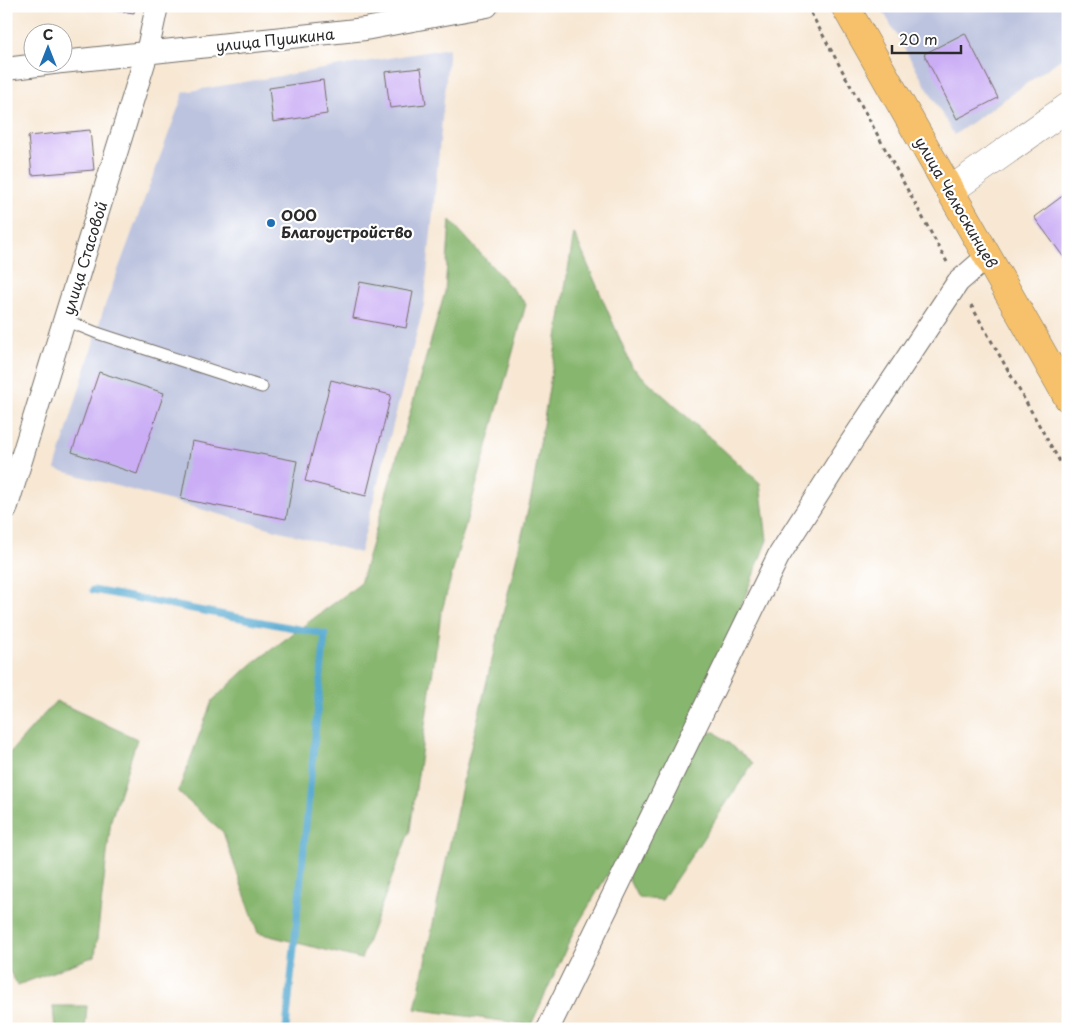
<svg xmlns="http://www.w3.org/2000/svg" width="1074" height="1035" viewBox="0 0 1074 1035" font-family="'Playpen Sans',sans-serif">
  <rect width="100%" height="100%" fill="#fff"/>
  <filter id="ink" filterUnits="userSpaceOnUse"><feTurbulence type="fractalNoise" baseFrequency=".02" numOctaves="2"/><feDisplacementMap in="SourceGraphic" scale="10" xChannelSelector="R" yChannelSelector="G"/><feConvolveMatrix kernelMatrix="1 2 1 2 8 2 1 2 1" color-interpolation-filters="sRGB"/></filter>
  <filter id="wash" filterUnits="userSpaceOnUse"><feTurbulence type="fractalNoise" baseFrequency=".0096" numOctaves="4" result="noise"/><feDisplacementMap in="SourceGraphic" scale="20" xChannelSelector="R" yChannelSelector="G"/><feGaussianBlur stdDeviation="1.12" result="paint"/><feColorMatrix in="noise" values="0 0 0 0 0 0 0 0 0 0 0 0 0 0 0 0 0 1.4 0 .05"/><feComposite in="paint" operator="in"/></filter>
  <g filter="url(#wash)">
    <rect width="100%" height="100%" fill="#f7e7d3"/>
    <path fill="#bcc3de" d="M880,6H1068V54L954,135Z
      M449,48L424,305L360,553L55,469L104,308L184,92Z"/>
    <path fill="#87b66e" stroke="#59704c" d="M450,220L526,304L441,614L410,830L361,959L258,933L223,832L178,792L212,701L252,664L360,584L445,292Z
      M574,233L632,367L760,483L767,540L691,735L715,732L753,763L662,900L638,898L626,874L627,842L575,929L531,1025L415,1009L465,772L532,493Z
      M56,701L137,739L111,820L95,956L18,985L6,966V757Z
      M53,1006H87L85,1029H55Z"/>
    <g fill="none" stroke-linecap="round" stroke-linejoin="round">
      <path stroke="#54a9d0" stroke-width="7" d="M93,590L325,634L286,1029"/>
    </g>
    <g id="blocks">
      <path fill="#caadf5" d="M100,6H135L134,13L100,8Z
        M965,33L998,98L957,119L924,54Z
        M421,68L426,104L390,108L385,72Z
        M323,80L327,114L273,122L269,88Z
        M90,130L94,170L32,175L28,136Z
        M1068,192V257L1065,259L1034,217Z
        M360,282L413,292L406,328L353,318Z
        M99,372L164,393L137,474L72,452Z
        M331,380L391,395L366,496L305,481Z
        M192,441L297,461L286,519L181,499Z"/>
    </g>
  </g>
  <g filter="url(#ink)">
    <use href="#blocks" fill-opacity="0" stroke="#726d66" stroke-width="1"/>
    <g fill="none" stroke-linecap="round" stroke-linejoin="round">
      <g stroke="#726d66" stroke-width="13">
        <path id="service" d="M65,320L97,333L262,387"/>
      </g>
      <g stroke="#726d66" stroke-width="24">
        <path id="minor" d="M62,62L365,29L487,6
          M6,69L61,62
          M6,509L147,53L157,6
          M548,1029L778,557L850,444L958,282L988,256"/>
      </g>
      <g stroke="#726d66" stroke-width="29">
        <path id="tertiary" d="M951,190L1068,107"/>
      </g>
      <g stroke="#726d66" stroke-width="29">
        <path id="primary" d="M845,6L1068,398"/>
      </g>
      <path stroke="#726d66" stroke-width="3" stroke-dasharray="4 4" stroke-linecap="butt" d="M807,6L947,262
        M971,305L1068,476"/>
      <use href="#service" stroke="#fff" stroke-width="11"/>
      <use href="#minor" stroke="#fff" stroke-width="22"/>
      <use href="#tertiary" stroke="#fff" stroke-width="28"/>
      <use href="#primary" stroke="#f6c16b" stroke-width="28"/>
    </g>
  </g>
  <circle fill="#1f6fb2" stroke="#fff" stroke-width="2" cx="271" cy="223" r="5"/>
  <g text-anchor="middle" dominant-baseline="central" stroke-width="4.5" stroke-linejoin="round" paint-order="stroke">
    <g font-size="15" fill="#2b2b2b" stroke="#fff">
      <text transform="translate(275 39) rotate(-6)">улица Пушкина</text>
      <text transform="translate(957 202) rotate(60)">улица Челюскинцев</text>
      <text transform="translate(84 258) rotate(-73)">улица Стасовой</text>
    </g>
    <g font-size="15" font-weight="bold" fill="#2b2b2b" stroke="#fff" text-anchor="start">
      <text x="281" y="214">ООО<tspan x="281" dy="17">Благоустройство</tspan></text>
    </g>
  </g>
  <rect width="1074" height="1035" fill="none" stroke="#fff" stroke-width="25"/>
  <g transform="translate(48 48)"><circle r="24" fill="#ffffff" stroke="#aaaaaa"/>
  <path d="M0-4L9 19L0 12L-9 19Z" fill="#1f6fb2"/>
  <text y="-8" font-size="14" font-weight="bold" text-anchor="middle" fill="#2b2b2b">С</text>
  </g>
  <path d="M892 45v8h69v-8" fill="none" stroke="#2b2b2b" stroke-width="2.5"/>
  <text x="899" y="45" font-size="15" fill="#2b2b2b" stroke="#ffffff" stroke-width="4" paint-order="stroke">20 m</text>
</svg>
